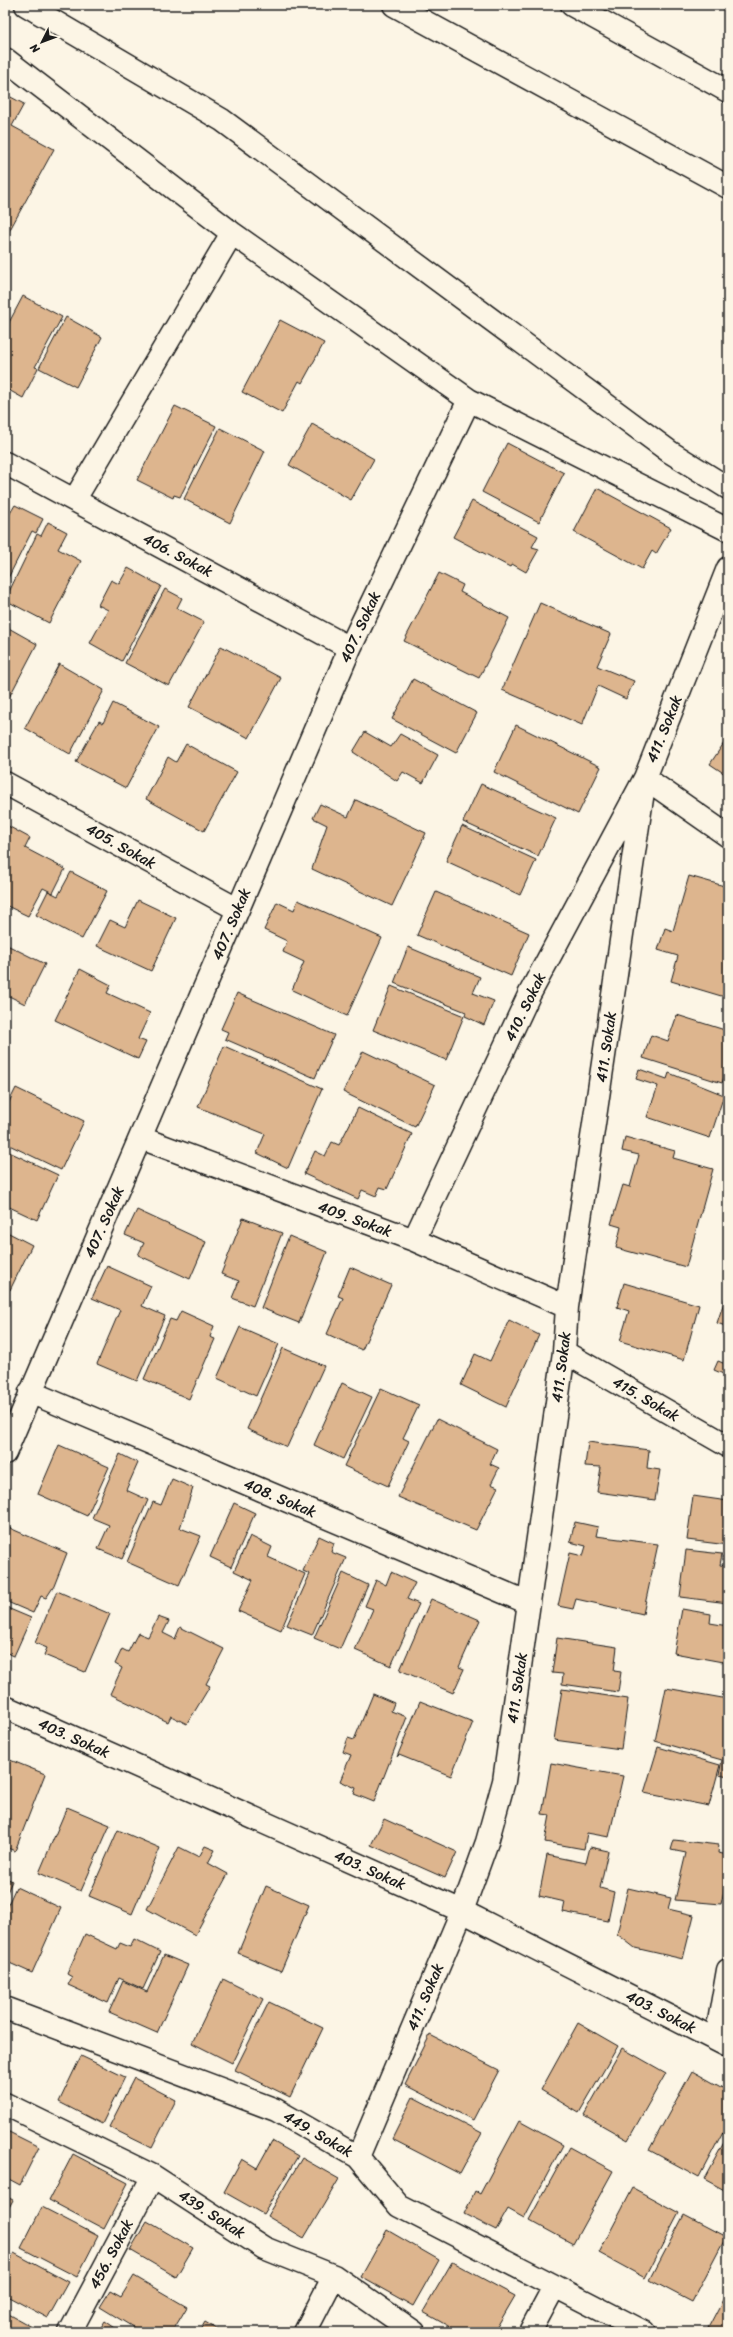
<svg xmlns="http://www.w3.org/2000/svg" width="733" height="2337" viewBox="0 0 733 2337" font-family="Sriracha,sans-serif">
  <rect width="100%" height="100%" fill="#fcf5e5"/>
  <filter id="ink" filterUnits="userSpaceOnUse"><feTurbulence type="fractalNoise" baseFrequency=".025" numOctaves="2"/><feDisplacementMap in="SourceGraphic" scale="8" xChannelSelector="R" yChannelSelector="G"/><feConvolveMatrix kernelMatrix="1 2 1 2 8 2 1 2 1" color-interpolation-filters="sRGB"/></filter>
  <g filter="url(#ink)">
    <path fill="#ddb58e" stroke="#1c1c1c" d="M5,94L24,104L12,126L54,149L7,235L5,234Z
      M23,296L62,317L35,367L38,368L23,398L5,388V330Z
      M66,317L102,337L76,387L39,368Z
      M280,320L324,343L302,383L299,381L282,413L242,392Z
      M175,406L216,426L180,497L174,495L173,498L137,480Z
      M312,424L374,459L351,500L289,465Z
      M220,428L265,451L230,523L184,499Z
      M507,443L564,473L539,522L482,492Z
      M597,488L671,528L656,554L652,551L642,569L574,532Z
      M472,501L538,536L532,547L539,549L526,572L512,564L510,567L453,537Z
      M15,505L43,519L36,533L32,531L5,584V513L9,515Z
      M48,522L67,532L58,549L81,561L49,623L5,600L37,534L41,536Z
      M128,568L161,586L122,661L90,643L108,610L98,605L111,580L119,584Z
      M439,573L463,585L460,592L509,618L479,678L404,641Z
      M165,589L182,598L177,608L204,622L169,686L125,663Z
      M540,603L611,634L597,666L634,681L626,699L598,686L582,725L502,690Z
      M5,626L37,644L5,705Z
      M221,646L281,678L249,738L189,707Z
      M59,664L104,690L70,754L25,728Z
      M413,679L477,713L456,753L392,719Z
      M113,703L159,727L126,788L76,762L99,721L103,723Z
      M516,725L601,767L578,814L494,772Z
      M365,732L391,747L400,734L438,755L423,783L403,772L397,781L353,752Z
      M728,737V776L710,764Z
      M186,744L237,772L204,831L146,799L168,757L176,762Z
      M481,784L556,818L538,856L463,822Z
      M356,800L426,833L392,906L312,869L327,825L313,818L320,804L348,817Z
      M8,826L30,838L25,848L65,869L53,893L43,888L28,916L5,905V832Z
      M462,826L536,860L520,895L446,861Z
      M71,872L107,891L82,939L36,915L48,891L58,896Z
      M689,876L728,887V998L671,981L678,956L658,950L665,928L673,931Z
      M436,892L529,933L511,976L417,935Z
      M138,900L176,918L151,971L97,946L110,920L125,927Z
      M298,900L382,938L347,1016L292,990L304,962L283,952L287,941L264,930L277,902L294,910Z
      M5,944L45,964L25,1004L5,994Z
      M408,947L480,977L473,993L494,1001L484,1025L465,1016L466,1012L394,983Z
      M80,969L111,985L107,993L150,1013L138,1039L146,1042L138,1059L55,1020Z
      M391,986L464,1016L446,1060L373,1030Z
      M237,993L334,1035L315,1078L225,1039L228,1032L221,1029Z
      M677,1015L728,1031V1064L722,1083L643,1058L651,1035L668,1041Z
      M224,1046L322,1089L288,1168L257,1153L265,1134L198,1107Z
      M363,1051L435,1085L415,1127L343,1092Z
      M639,1069L667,1079L669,1073L724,1095L710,1138L647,1117L658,1086L636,1079Z
      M16,1088L84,1121L61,1170L5,1143V1110Z
      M358,1108L412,1134L387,1189L380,1187L376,1196L362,1190L358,1199L304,1174L315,1151L325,1156L332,1142L339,1145Z
      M625,1137L675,1151L673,1158L713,1169L686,1267L616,1248L621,1227L611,1224L623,1185L630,1187L639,1155L622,1151Z
      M5,1150L58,1175L37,1220L5,1205Z
      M137,1210L206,1242L190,1279L138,1255L144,1243L125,1235Z
      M243,1218L282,1233L253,1306L232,1298L239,1281L221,1274Z
      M5,1231L32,1245L10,1290L5,1288Z
      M289,1236L327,1252L299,1323L261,1308Z
      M107,1266L151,1286L142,1306L165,1316L137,1381L97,1364L120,1310L92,1298Z
      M350,1267L391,1285L362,1350L327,1334L343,1298L338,1296Z
      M624,1283L699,1305L684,1360L620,1341L629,1311L617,1307Z
      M728,1290V1327L717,1323Z
      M181,1311L214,1326L210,1337L215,1339L189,1399L144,1379L170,1319L176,1321Z
      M509,1320L539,1335L506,1407L461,1385L475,1354L490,1361Z
      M240,1327L279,1344L256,1396L217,1378Z
      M283,1348L324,1366L287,1447L247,1429Z
      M718,1361L728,1365V1376L714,1370Z
      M342,1383L372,1397L343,1459L314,1445Z
      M381,1388L419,1405L403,1438L409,1441L388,1486L344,1466Z
      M437,1419L497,1449L490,1464L499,1468L491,1484L498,1487L476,1530L398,1497Z
      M588,1442L649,1450L647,1468L660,1470L655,1500L597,1492L601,1467L585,1466Z
      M59,1445L109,1467L87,1516L38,1494Z
      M120,1454L138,1463L126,1490L148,1500L122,1559L98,1549L109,1525L92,1518Z
      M172,1479L193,1488L180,1528L201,1536L179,1585L127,1562L153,1502L161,1505Z
      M693,1496L728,1501V1545L687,1540Z
      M234,1503L255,1513L231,1567L210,1557Z
      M575,1522L598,1527L596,1536L658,1544L643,1614L576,1599L573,1609L558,1606L570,1553L583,1556L586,1546L570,1542Z
      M5,1526L67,1553L54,1586L46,1598L41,1596L33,1613L5,1601Z
      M250,1536L272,1547L268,1557L305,1574L281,1630L238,1611L253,1580L234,1571Z
      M319,1536L334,1543L331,1552L346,1558L312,1635L287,1625L310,1574L303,1571Z
      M686,1550L722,1554L720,1565L728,1566V1603L680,1597Z
      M391,1572L415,1583L407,1599L419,1604L391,1666L355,1650L373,1609L365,1606L376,1580L386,1585Z
      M343,1573L368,1585L340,1649L314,1638Z
      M57,1591L110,1614L85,1672L44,1655L47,1648L35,1643Z
      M431,1599L480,1620L459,1667L464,1669L453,1693L400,1670Z
      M5,1607L31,1618L14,1656L5,1652Z
      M682,1609L711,1614L710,1623L728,1626V1663L674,1653Z
      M158,1617L169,1621L163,1633L175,1639L180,1627L224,1649L206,1684L210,1686L187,1724L171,1716L168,1722L110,1694L122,1668L115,1664L122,1649L128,1652L138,1633L148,1637Z
      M557,1638L617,1647L614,1671L621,1672L618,1692L562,1684L563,1674L552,1673Z
      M666,1688L728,1699V1777L719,1775L722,1760L655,1741Z
      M562,1689L628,1699L621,1749L554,1740Z
      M373,1694L394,1703L391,1711L407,1717L374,1802L354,1794L356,1788L340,1781L351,1755L343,1752L348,1738L354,1740Z
      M420,1701L473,1722L451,1776L399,1755L397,1757Z
      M658,1747L720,1765L709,1806L644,1793Z
      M5,1758L45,1774L15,1851L5,1847Z
      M551,1763L623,1776L609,1837L587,1833L584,1849L545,1842L550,1815L542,1814Z
      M67,1807L110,1825L81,1891L39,1873Z
      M384,1819L457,1852L445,1878L371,1845Z
      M118,1830L160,1848L132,1914L89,1896Z
      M674,1840L719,1845L718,1853L728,1855V1872L721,1904L675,1900L686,1853L671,1850Z
      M205,1846L215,1850L208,1863L228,1874L195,1935L147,1909L179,1847L199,1857Z
      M590,1847L608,1851L600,1888L614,1892L608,1921L563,1912L565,1902L539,1896L547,1855L586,1863Z
      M5,1877L12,1881L5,1897Z
      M266,1886L309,1905L281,1971L238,1953Z
      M16,1887L61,1908L32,1973L5,1961V1911Z
      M628,1888L671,1898L668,1909L694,1915L683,1959L635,1948L617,1934Z
      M85,1934L117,1949L120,1943L130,1947L134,1939L160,1952L143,1989L119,1978L108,2003L68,1985L72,1977L67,1974Z
      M164,1955L188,1965L157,2033L109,2012L123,1981L147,1992Z
      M223,1979L263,1999L232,2063L192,2043Z
      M269,2002L323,2028L290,2097L235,2070Z
      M578,2023L618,2046L579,2113L541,2090Z
      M430,2035L499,2070L473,2120L405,2085Z
      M622,2048L666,2073L628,2140L584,2115Z
      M81,2056L125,2077L102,2124L59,2102Z
      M692,2071L728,2091V2122L699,2177L649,2150Z
      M134,2078L176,2100L152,2148L109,2127Z
      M413,2097L482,2133L460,2174L392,2139Z
      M519,2121L563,2145L524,2218L508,2209L496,2230L464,2214L475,2191L480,2194Z
      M5,2130L39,2147L20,2185L5,2177Z
      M728,2135V2192L704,2179Z
      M272,2141L298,2156L263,2214L224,2192L242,2159L257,2168Z
      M569,2147L613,2171L573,2244L529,2220Z
      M73,2154L128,2183L104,2229L49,2200Z
      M302,2158L339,2179L304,2238L267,2216Z
      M633,2188L679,2213L645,2278L599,2253Z
      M5,2196L13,2200L5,2215Z
      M42,2207L98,2236L77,2277L21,2248Z
      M684,2215L726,2237L692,2302L650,2280Z
      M147,2221L193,2248L176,2277L130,2250Z
      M387,2230L439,2260L413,2306L361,2277Z
      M14,2253L68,2282L48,2318L5,2295V2269Z
      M452,2262L515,2296L494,2332H459L423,2312Z
      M134,2276L187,2307L172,2332H141L100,2307L110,2291L121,2297Z
      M728,2290V2332H717L708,2328Z
      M5,2312L41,2332H5Z
      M105,2321L121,2332H98Z
      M205,2322L222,2332H199Z"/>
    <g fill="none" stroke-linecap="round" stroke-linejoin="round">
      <g stroke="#1c1c1c" stroke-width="25">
        <path id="minor" d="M26,5L222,120L670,452L728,488
          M5,59L232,233L469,400L728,530
          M5,463L350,648
          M75,499L232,233
          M5,783L237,909
          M141,1138L414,1240L567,1307
          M414,1240L529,995L645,778L728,836
          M564,1352L728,1446
          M30,1392L529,1603
          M5,1453L350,648L469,400
          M5,1707L462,1911L728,2046
          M5,2008L276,2110L358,2157L399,2206L644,2332
          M716,2039L728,1970
          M5,2104L153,2176L264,2248L334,2276L414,2332
          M358,2157L462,1911L487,1842L504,1781L564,1352L567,1307L645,778L728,568
          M70,2332L153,2176
          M305,2332L334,2276
          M530,2332L554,2287"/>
      </g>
      <g stroke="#1c1c1c" stroke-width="25">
        <path id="motorway" d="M394,5L728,187
          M572,5L728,91"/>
      </g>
      <use href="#minor" stroke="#fcf5e5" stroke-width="22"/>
      <use href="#motorway" stroke="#fcf5e5" stroke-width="22"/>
    </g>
  </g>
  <g text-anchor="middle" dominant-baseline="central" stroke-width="3" stroke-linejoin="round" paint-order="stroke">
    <g font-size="15" fill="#1c1c1c" stroke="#fcf5e5">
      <text transform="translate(178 555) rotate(28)">406. Sokak</text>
      <text transform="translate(360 627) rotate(-65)">407. Sokak</text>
      <text transform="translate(664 729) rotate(-68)">411. Sokak</text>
      <text transform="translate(121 846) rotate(29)">405. Sokak</text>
      <text transform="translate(231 924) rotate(-67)">407. Sokak</text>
      <text transform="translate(525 1007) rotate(-64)">410. Sokak</text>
      <text transform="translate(606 1047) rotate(-82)">411. Sokak</text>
      <text transform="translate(355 1219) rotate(20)">409. Sokak</text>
      <text transform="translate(104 1222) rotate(-66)">407. Sokak</text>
      <text transform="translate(561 1367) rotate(-83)">411. Sokak</text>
      <text transform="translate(646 1399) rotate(30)">415. Sokak</text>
      <text transform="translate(280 1498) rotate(23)">408. Sokak</text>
      <text transform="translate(517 1688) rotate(-82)">411. Sokak</text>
      <text transform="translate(74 1738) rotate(24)">403. Sokak</text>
      <text transform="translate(370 1870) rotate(24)">403. Sokak</text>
      <text transform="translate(425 1997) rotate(-67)">411. Sokak</text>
      <text transform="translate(661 2012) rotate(27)">403. Sokak</text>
      <text transform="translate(318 2134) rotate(30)">449. Sokak</text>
      <text transform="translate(212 2214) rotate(33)">439. Sokak</text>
      <text transform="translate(111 2254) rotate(-62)">456. Sokak</text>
    </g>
  </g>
  <rect width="733" height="2337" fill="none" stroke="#fcf5e5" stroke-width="20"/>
  <rect x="10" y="10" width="713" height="2317" fill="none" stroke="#1c1c1c" stroke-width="1.5" filter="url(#ink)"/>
  <g transform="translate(42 42) rotate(228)" stroke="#fcf5e5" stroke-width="3" paint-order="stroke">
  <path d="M0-3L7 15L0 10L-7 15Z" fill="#1c1c1c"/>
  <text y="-6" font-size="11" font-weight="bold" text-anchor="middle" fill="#1c1c1c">N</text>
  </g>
</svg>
